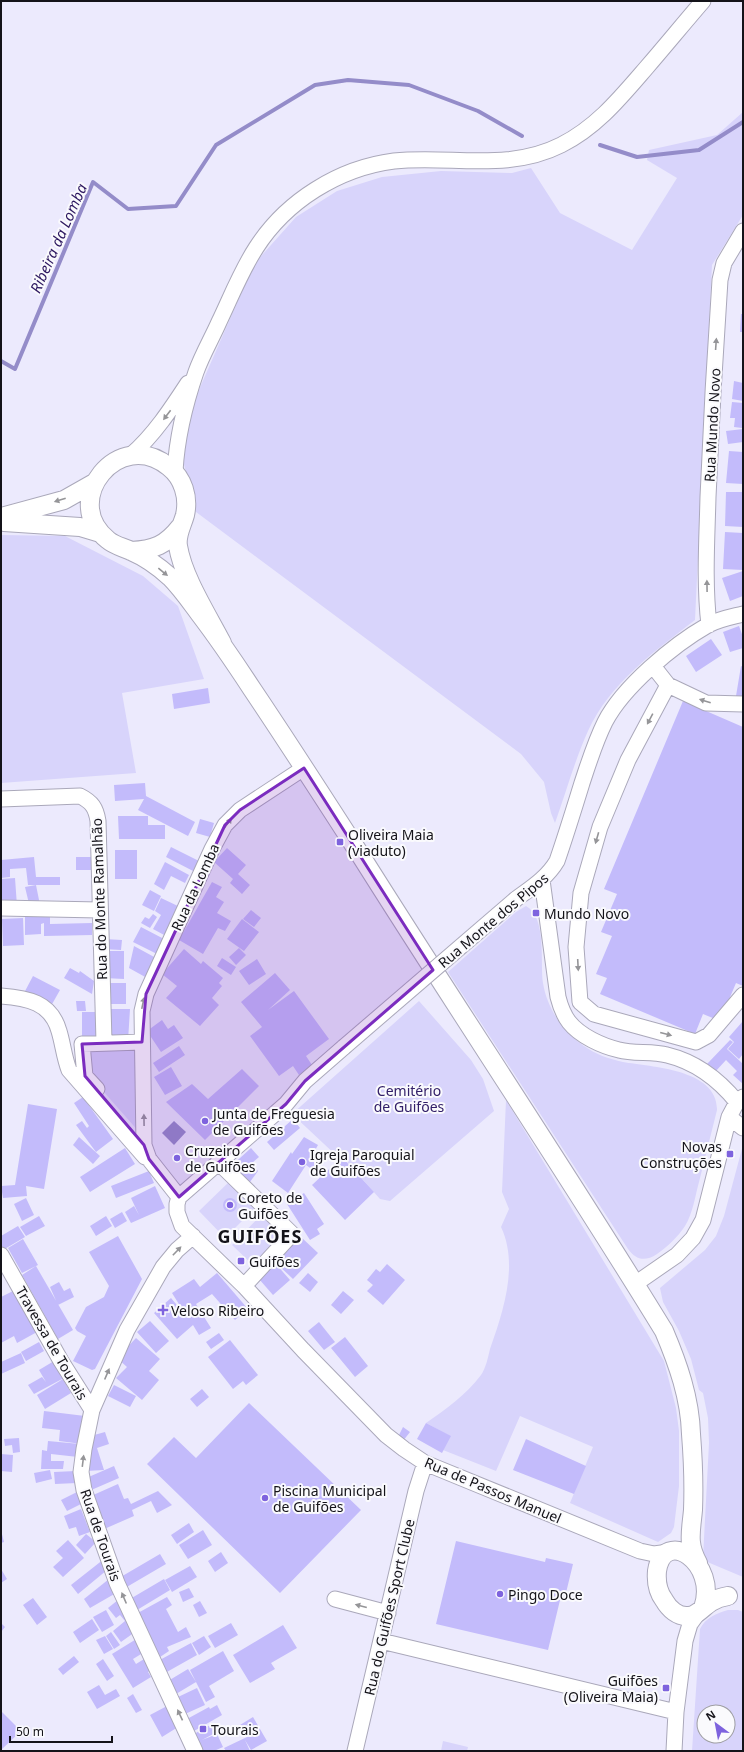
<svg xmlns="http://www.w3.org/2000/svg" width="744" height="1752" viewBox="0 0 744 1752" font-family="'Noto Sans',sans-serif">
  <rect width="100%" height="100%" fill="#eceafd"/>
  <path fill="#d8d4fb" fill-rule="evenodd" d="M743,112V215L712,265L695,620C655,651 610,683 588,731C575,760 566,792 555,823L551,813L544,782L521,754L192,509L193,498L180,450L191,408L254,264L296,217L337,191L382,177L441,171L512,173L531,168L560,213L632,250L677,178L647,160L649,150L717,135Z
    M1,535L65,536L143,576L178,606L204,679L122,693L136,773L1,783Z
    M526,906C547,917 540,963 543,983C547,1008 563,1032 584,1046C595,1054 609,1059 623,1062C651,1067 718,1069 717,1110C711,1134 705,1158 699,1182C695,1196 693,1213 685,1226C678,1237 667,1247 657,1254C645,1262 636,1260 628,1249L448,972L516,912Z
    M419,1001L471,1060L483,1079L494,1111L390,1201L380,1199L342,1156L339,1158L292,1114Z
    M139,1048L140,1133L88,1074L87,1049Z
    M506,1100L664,1361L676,1408L679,1431V1486L674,1527L671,1533L658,1542L570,1503L593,1447L520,1416L496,1471L443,1450L450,1436L426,1423C446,1409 466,1395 481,1375C486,1368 488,1357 490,1349C503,1312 519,1265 501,1227L509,1209L502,1192Z
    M743,1145V1577L705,1561L703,1558L709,1443L708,1418L703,1393L699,1390L691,1359L679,1331L663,1302L660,1288L705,1250L716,1236L724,1216Z
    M231,1180L257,1206L225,1238L199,1211Z
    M263,1213L285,1235L255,1267L232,1245Z
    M728,1610H738L743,1612V1751H692L700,1629C705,1618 717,1613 728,1610ZM704,1712H728V1736H704Z
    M443,1741L468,1747L467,1751H441Z"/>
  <path fill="#948cc9" d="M174,1121L186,1132L174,1145L162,1133Z"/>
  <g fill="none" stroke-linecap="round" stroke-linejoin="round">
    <path stroke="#948cc9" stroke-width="4" d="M600,145L637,157L699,150L743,122
      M1,361L15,369L93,182L128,209L176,206L216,145L315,85L348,80L409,85L478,111L522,136"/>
  </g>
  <path fill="#c3bbfb" d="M741,314H743V332H740Z
    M734,381L743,383V401L732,399Z
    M732,402L743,403L742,428L734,427L735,418H730Z
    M743,429V442L728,444L726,431Z
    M729,451L743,452V484L726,483Z
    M726,492H743V527L725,526Z
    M725,532L743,533V570L723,569Z
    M743,571V596L730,601L722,578Z
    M739,626L743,637L742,641L743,648L730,652L723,632Z
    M711,639L722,655L696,672L686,656Z
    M741,666L743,667V696H736Z
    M208,688L210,703L174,709L172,694Z
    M683,701L743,727V986L736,983L720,1021L703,1014L695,1034L600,994L607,978L596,974L612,936L601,932L617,894L604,889Z
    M145,783L146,796L195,822L188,836L138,810L144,799L115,801L114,785Z
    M118,816H148V825H165V839H119Z
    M200,819L214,823L210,837L196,833Z
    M171,847L201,862L195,872L166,857Z
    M227,848L246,865L238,874L250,885L242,894L230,883L233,879L214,862Z
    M115,850H137V879H115Z
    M34,857L36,877H60V885H28L26,868L10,869V877L1,878V860Z
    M76,857H96L95,870H76Z
    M165,862L189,875L185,883L171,876L164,890L154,884Z
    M15,878L17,906L1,908V879Z
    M212,882L222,887L216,897L224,902L217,913L231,921L225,931L218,928L203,954L179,940Z
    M36,885L40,905L30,908L25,887Z
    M150,890L161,896L154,911L142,905Z
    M161,898L180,907L166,936L153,929L161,915L155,911Z
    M50,910V924L92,923V935L44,936V923L41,924V934L25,935V911Z
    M251,910L261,918L254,927L243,919Z
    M153,914L157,917L150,928L141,923L145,917L149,919Z
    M23,918L24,945L3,946L2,919Z
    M242,919L259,932L244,951L227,939Z
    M141,927L164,939L157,954L133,942Z
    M104,939L122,940L121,950L103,949Z
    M134,946L156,958L147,978L129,968Z
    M239,948L246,955L236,965L229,957Z
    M184,949L201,964L203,961L223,978L219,983L222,986L212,998L219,1005L200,1026L166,998L177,986L162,974Z
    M104,951H124V979L104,978Z
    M222,958L236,967L231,975L217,966Z
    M257,959L266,974L249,985L239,971Z
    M70,968L79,973L80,971L94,981L92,994L64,978Z
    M275,973L290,990L268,1010L294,991L329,1039L306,1056L312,1065L299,1075L293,1066L279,1076L250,1036L262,1027L241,1002Z
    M33,976L60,990L51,1006L24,993Z
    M105,983H126V1004H105Z
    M76,1001H85L86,1011H77Z
    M108,1009H130L128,1041H106Z
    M82,1012H97V1036L82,1037Z
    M162,1020L168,1029L174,1025L183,1038L161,1052L147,1031Z
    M743,1021V1054L739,1059L728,1049L734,1042L729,1037Z
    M730,1040L733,1042L727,1049L743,1064V1084L733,1075L737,1071L726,1060L715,1072L707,1064Z
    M179,1046L185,1055L159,1072L153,1063Z
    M171,1067L182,1086L165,1095L154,1077Z
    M242,1069L259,1086L205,1140L166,1102L192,1084L208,1099Z
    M83,1097L113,1139L96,1152L76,1125L82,1121L87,1128L89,1126L74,1103Z
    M28,1104L57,1109L44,1189L26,1186L27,1196L3,1198L1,1186L15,1185Z
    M293,1119L300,1128L274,1150L267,1142Z
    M79,1137L100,1156L93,1164L73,1145Z
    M304,1137L318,1145L313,1154L320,1160L313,1170L306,1165L288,1193L272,1181L291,1152L292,1154Z
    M125,1148L135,1164L90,1192L80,1177Z
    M251,1148L259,1157L252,1163L258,1171L247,1186L229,1168Z
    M342,1157L374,1192L345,1220L312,1185Z
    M149,1171L154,1183L116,1198L111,1186Z
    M155,1186L165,1208L131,1223L125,1212L134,1206L139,1215L131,1198Z
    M304,1193L324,1224L317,1229L320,1234L310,1240L287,1204Z
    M26,1198L34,1215L22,1221L14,1204Z
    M223 1205a7 7 0 1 1 14 0a7 7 0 1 1-14 0Z
    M122,1212L127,1221L115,1228L110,1219Z
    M39,1216L45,1226L26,1236L20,1227Z
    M106,1216L112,1226L96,1236L90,1226Z
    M18,1226L25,1237L3,1250L1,1246V1236Z
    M118,1236L142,1279L95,1369L92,1370L73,1361L86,1336L77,1331L75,1328L86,1307L104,1297L109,1286L89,1252Z
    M301,1237L318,1253L293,1279L275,1262Z
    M23,1239L38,1265L22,1273L8,1248Z
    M276,1264L290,1280L273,1295L259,1279Z
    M387,1264L405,1280L383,1305L367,1291L373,1285L367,1280L376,1269L380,1272Z
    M36,1266L73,1330L58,1339L22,1275Z
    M217,1273L248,1309L235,1320L212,1294L196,1304L211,1328L199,1335L193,1325L177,1339L154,1313L171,1298L187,1317L172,1293L194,1279L200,1287Z
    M308,1273L318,1282L310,1292L299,1283Z
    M59,1282L64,1291L70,1288L74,1297L58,1305L50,1287Z
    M15,1290L37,1332L17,1343L14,1336L1,1343V1297Z
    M343,1291L354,1300L341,1314L331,1305Z
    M150,1321L169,1341L156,1353L137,1332Z
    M319,1322L335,1342L324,1350L308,1331Z
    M219,1333L224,1340L211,1349L206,1342Z
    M345,1337L368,1366L355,1377L331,1348Z
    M136,1338L160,1359L149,1371L159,1380L142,1400L116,1378L127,1367L117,1358Z
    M230,1340L258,1375L246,1385L243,1381L233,1389L208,1357Z
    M39,1342L44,1351L26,1361L21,1352Z
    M21,1353L25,1363L1,1374V1362Z
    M54,1361L64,1378L34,1394L28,1385L42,1377L46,1382L39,1370Z
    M63,1379L71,1393L45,1409L37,1395Z
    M114,1385L136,1396L130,1407L108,1396Z
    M202,1389L209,1397L197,1407L190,1399Z
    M249,1403L361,1510L280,1593L147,1464L174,1437L196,1458Z
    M44,1411L85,1416L82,1444L59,1441L60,1430L42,1428Z
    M426,1423L451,1436L442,1453L417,1439Z
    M403,1427L410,1432L403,1441L398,1437Z
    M105,1432L109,1444L97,1448L104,1470L86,1471L87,1437Z
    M19,1438L20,1452L13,1453L12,1445L5,1446L4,1439Z
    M526,1439L586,1466L574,1494L513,1470Z
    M48,1441L80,1444L78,1457L51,1454V1461H64L63,1469H41L42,1450L47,1451Z
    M1,1454L13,1455L12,1472L1,1471Z
    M114,1466L119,1478L89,1491L84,1479Z
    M50,1470L52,1479L36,1483L34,1473Z
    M76,1471L77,1483L55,1484L54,1472Z
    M118,1484L124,1499L128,1498L131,1504L158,1491L172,1505L157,1513L151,1501L132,1510L134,1516L102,1530L91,1496Z
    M77,1492L83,1503L67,1511L61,1500Z
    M81,1509L90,1532L79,1536L76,1527L69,1529L64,1516Z
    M189,1523L194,1532L177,1544L171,1535Z
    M1,1530L4,1542L1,1543Z
    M203,1530L212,1545L188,1559L179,1545Z
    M86,1534L96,1542L85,1554L76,1545Z
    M68,1540L84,1558L63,1577L53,1567L63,1558L56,1551Z
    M456,1541L545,1562L546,1558L573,1564L565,1597L561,1596L548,1650L436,1624Z
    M221,1552L228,1563L215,1572L208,1561Z
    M160,1554L166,1564L125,1588L119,1578Z
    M104,1559L107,1570L78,1594L71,1585Z
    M190,1566L197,1577L172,1592L165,1580Z
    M1,1569L7,1579L1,1583Z
    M109,1579L116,1593L90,1608L84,1599Z
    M164,1579L170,1590L137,1610L130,1599Z
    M189,1588L194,1597L183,1602L179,1592Z
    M167,1597L172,1605L166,1609L178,1632L186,1627L191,1637L167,1647L169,1651L160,1657L136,1614Z
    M33,1598L47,1617L37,1625L23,1605Z
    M118,1600L135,1632L121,1642L113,1631L125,1621L120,1615L116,1618L108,1608Z
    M200,1601L207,1613L199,1617L193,1605Z
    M106,1610L114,1625L102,1632L93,1617Z
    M92,1619L99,1630L80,1643L73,1632Z
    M1,1623L5,1627L1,1632Z
    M231,1623L238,1635L215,1648L208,1636Z
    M283,1625L297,1648L271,1663L275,1669L250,1683L233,1655Z
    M111,1632L120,1645L114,1649L106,1636Z
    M105,1636L113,1649L104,1654L96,1640Z
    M204,1636L211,1647L199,1655L192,1643Z
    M138,1638L146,1651L133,1659L136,1664L149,1656L156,1667L148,1672L151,1677L133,1688L112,1654Z
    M191,1643L197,1655L165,1673L158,1661Z
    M223,1651L234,1671L209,1686L215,1697L206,1702L190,1670Z
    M74,1656L79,1662L63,1675L58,1669Z
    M103,1659L114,1676L107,1681L96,1664Z
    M188,1669L196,1682L176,1694L168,1681Z
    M99,1685L105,1695L116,1689L120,1696L97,1709L87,1692Z
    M197,1688L205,1705L185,1714L178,1697Z
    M133,1694L142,1710L136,1713L127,1698Z
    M217,1705L222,1715L194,1731L187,1719L209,1707L210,1709Z
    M167,1706L178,1727L162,1737L150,1715Z
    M1,1711L21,1731L1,1750Z
    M253,1717L267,1741L251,1750L245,1740L250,1751H226L224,1748L247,1737L240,1725Z
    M212,1724L217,1732L202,1740L217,1734L223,1747L214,1751H203L194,1734Z"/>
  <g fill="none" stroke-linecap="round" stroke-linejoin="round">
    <g stroke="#aaa8ba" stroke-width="17">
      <path id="minor" d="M131,455C154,435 171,409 188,383
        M175,471C177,437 185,404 196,372C202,355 212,338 219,322C231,297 241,271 256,248C286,201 339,168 394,161C450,155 508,172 561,145C597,127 621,97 647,67C666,45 684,23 703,1
        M709,625C704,582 707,539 708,497C711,424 715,352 720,280L724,263L743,231
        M653,666L668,685L706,703L743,704
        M668,685L628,760L600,827L581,893L576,947L580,1002L594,1014L696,1042L709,1035L743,995
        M1,799L80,796C92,802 96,808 98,821L104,1042
        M542,880L558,997C560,1005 563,1014 569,1022C580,1036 602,1046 619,1050C634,1054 652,1051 667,1055C696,1062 719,1080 737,1102
        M516,899C531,888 547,878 557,861C566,835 574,809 582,783C589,762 595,742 605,722C623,687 673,645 708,625C719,619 731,617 743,614
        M1,908L99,910
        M1,996C27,998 51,1002 59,1031C63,1044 64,1057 69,1070L145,1157L148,1158
        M344,1047L305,1081L286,1104L179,1197L177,1204V1212L182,1226L244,1286L303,1350L386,1435L404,1449L425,1463L640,1551L654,1554L669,1552
        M97,1089L85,1076L82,1044L142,1042
        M729,1117L743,1128
        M218,1162L292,1234L244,1286
        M179,1197L149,1159L144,1145L142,1011L146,994L212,849L225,825L240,810L304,768
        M193,1236L177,1250L163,1267L127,1330L92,1410L84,1449L81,1472L84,1490L117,1583L195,1751
        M1,1255L61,1361L92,1410
        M635,1284L677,1255L693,1238L703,1220L729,1117L737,1102L743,1097
        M335,1599L388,1613
        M381,1641L676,1712
        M355,1751L416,1491L425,1463
        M674,1751L676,1712L685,1641L690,1624L698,1613"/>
    </g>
    <g stroke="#aaa8ba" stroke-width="20">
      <path id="major" d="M1,517L64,500L94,483
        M4,522L80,527L100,533
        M131,551C154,550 166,545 180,527
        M222,643C207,614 183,577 178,546C176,535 182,526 185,515C189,497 183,478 169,467C119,426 59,501 108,540C115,546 123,547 131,551C145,557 159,567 170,577C181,588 190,601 199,613C218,638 235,663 252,689C289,744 325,800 361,856C461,1015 566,1171 664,1331C678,1364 690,1398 691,1434C693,1459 694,1485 693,1510C691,1532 687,1543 698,1563
        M703,1608C719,1563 664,1526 657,1571C656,1582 658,1592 664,1600C669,1609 678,1617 688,1616C697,1616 703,1607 711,1602C716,1599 722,1597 728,1596"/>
    </g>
    <use href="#minor" stroke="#fff" stroke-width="15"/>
    <use href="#major" stroke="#fff" stroke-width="18"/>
    <g stroke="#aaa8ba" stroke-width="17" stroke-linecap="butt">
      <path id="minor-bridge" d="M344,1047L516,899"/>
    </g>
    <use href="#minor-bridge" stroke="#fff" stroke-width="15"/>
  </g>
  <defs><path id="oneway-solid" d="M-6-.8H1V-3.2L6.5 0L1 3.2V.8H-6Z"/></defs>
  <g fill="#959598">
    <use href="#oneway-solid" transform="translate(716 344) rotate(-86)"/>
    <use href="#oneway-solid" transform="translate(167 415) rotate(127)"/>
    <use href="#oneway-solid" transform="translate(60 500) rotate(162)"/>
    <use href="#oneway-solid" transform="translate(163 572) rotate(39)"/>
    <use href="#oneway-solid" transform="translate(707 586) rotate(-91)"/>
    <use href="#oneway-solid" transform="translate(705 701) rotate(-162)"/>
    <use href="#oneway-solid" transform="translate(650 719) rotate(118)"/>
    <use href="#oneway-solid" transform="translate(228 823) rotate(-54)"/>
    <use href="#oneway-solid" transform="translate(597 838) rotate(106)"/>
    <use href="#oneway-solid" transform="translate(578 965) rotate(87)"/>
    <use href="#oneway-solid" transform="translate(143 1003) rotate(-78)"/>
    <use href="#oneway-solid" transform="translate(666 1034) rotate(15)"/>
    <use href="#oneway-solid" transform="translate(144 1120) rotate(-91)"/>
    <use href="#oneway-solid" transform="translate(177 1251) rotate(-46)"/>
    <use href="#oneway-solid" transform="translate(107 1374) rotate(-67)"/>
    <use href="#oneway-solid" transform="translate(83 1461) rotate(-83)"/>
    <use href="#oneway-solid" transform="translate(124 1598) rotate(-113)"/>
    <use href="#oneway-solid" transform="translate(361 1606) rotate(-165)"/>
    <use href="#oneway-solid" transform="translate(180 1715) rotate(-115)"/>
  </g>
  <path fill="#7b2cbf" fill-opacity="0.2" stroke="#7b2cbf" stroke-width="3" stroke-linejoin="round" d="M304,768L433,970L305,1081L286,1104L179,1197L149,1159L144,1145L85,1076L82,1044L142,1042L146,994L225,825L240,810Z"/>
  <g fill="#7e63de" stroke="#fafafd" stroke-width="1.5">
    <rect x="336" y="838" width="8" height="8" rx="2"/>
    <rect x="532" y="909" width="8" height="8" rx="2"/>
    <circle cx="205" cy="1121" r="4"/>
    <rect x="726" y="1150" width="8" height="8" rx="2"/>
    <circle cx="177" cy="1158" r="4"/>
    <circle cx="302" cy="1162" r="4"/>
    <circle cx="230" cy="1205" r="4"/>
    <rect x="237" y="1257" width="8" height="8" rx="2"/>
    <path d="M161 1304h4v4h4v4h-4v4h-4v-4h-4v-4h4z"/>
    <circle cx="265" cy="1498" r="4"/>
    <circle cx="500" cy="1594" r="4"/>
    <rect x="662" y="1684" width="8" height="8" rx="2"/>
    <rect x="199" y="1725" width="8" height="8" rx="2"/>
  </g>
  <g text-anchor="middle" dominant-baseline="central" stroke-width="4" stroke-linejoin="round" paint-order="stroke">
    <g font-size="14" fill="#141319" stroke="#fafafd">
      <text transform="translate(712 425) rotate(-87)">Rua Mundo Novo</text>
      <text transform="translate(195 887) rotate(-65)">Rua da Lomba</text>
      <text transform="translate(99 899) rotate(-92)">Rua do Monte Ramalhão</text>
      <text transform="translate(493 920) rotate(-40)">Rua Monte dos Pipos</text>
      <text transform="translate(52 1343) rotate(60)">Travessa de Tourais</text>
      <text transform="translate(493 1490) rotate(23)">Rua de Passos Manuel</text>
      <text transform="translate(101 1535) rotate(71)">Rua de Tourais</text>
      <text transform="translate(389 1607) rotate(-77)">Rua do Guifões Sport Clube</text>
    </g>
    <g font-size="14" fill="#141319" stroke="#fafafd" text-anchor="start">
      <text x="348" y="834">Oliveira Maia<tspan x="348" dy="16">(viaduto)</tspan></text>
      <text x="544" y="913">Mundo Novo</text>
      <text x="213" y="1113">Junta de Freguesia<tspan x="213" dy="16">de Guifões</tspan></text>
      <text x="722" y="1146" text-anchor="end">Novas<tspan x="722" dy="16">Construções</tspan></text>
      <text x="185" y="1150">Cruzeiro<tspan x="185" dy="16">de Guifões</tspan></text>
      <text x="310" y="1154">Igreja Paroquial<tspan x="310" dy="16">de Guifões</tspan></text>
      <text x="238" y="1197">Coreto de<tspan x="238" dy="16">Guifões</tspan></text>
      <text x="249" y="1261">Guifões</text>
      <text x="171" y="1310">Veloso Ribeiro</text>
      <text x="273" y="1490">Piscina Municipal<tspan x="273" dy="16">de Guifões</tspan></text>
      <text x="508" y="1594">Pingo Doce</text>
      <text x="658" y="1680" text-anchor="end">Guifões<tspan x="658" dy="16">(Oliveira Maia)</tspan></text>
      <text x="211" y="1729">Tourais</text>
    </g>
    <g font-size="14" fill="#332069" stroke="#fafafd">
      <text x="409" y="1090">Cemitério<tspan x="409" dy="16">de Guifões</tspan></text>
    </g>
    <g font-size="15" font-style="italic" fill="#2d1860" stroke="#fafafd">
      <text transform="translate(58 238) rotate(-66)">Ribeira da Lomba</text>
    </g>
    <g font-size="18" font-weight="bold" letter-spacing="1" fill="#141319" stroke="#fafafd">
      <text x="260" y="1236">GUIFÕES</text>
    </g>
  </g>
  <rect width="744" height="1752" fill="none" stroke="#141319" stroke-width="4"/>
  <g transform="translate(716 1724) rotate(328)"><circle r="19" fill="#fafafd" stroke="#9e9ea2"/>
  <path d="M0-3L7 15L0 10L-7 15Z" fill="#7e63de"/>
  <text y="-6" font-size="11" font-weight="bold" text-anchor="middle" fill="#141319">N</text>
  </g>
  <path d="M10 1736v6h102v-6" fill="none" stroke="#141319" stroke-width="2"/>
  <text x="16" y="1736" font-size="12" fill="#141319" stroke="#fafafd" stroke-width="3" paint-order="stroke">50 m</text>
</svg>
